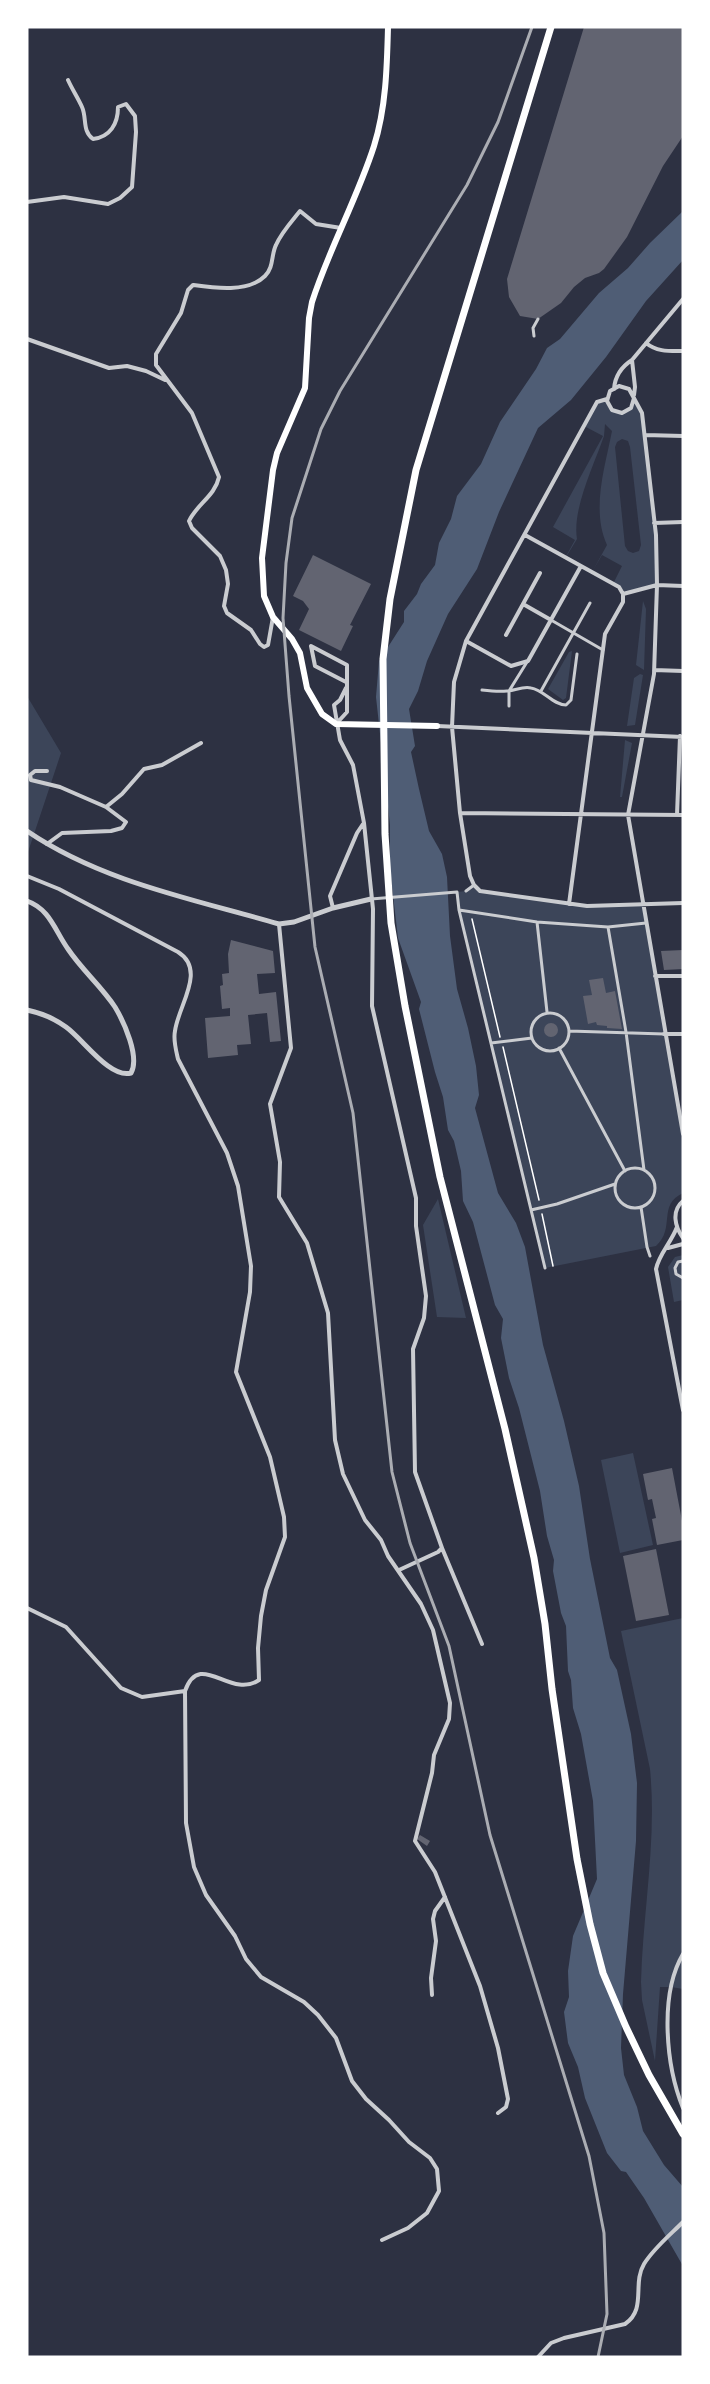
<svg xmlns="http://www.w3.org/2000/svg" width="710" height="2384" viewBox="0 0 710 2384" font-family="Arial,sans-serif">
  <rect width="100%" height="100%" fill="#2d3142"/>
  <path fill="#3c4559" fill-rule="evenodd" d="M634,398L642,413L656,535L657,585L623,594L619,587L613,584L622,566L602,555L592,572L565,558L575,540L553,527L603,436L584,426L597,402L608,399L612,410L622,413L631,408ZM605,424L612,431C605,467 591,510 607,545L592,572L566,557L577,539C572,509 594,465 604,436ZM622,439L628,441L630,447L641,545L639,551L633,553L628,551L625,546L615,447L617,442Z
    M643,601L646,609L644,670L636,665Z
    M572,651L566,698L563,700L548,689L569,652Z
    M640,674L643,675L635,725L627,726L634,678Z
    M27,696L61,753L27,855Z
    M625,740L632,743L622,797H620Z
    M474,885L480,891L587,906L643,905L683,1134V1193C657,1205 676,1228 656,1246L545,1268L459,910L457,892L466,891Z
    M438,1199L466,1318L437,1317L423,1225Z
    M683,1255V1300L674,1302L668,1267L675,1257Z
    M633,1453L653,1545L620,1553L601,1460Z
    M683,1618V1989L671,1987H660L655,2061L642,2000L641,1982C643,1910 657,1840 650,1769L621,1631Z"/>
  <path fill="#4f5d75" d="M683,211V260L646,301L606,357L571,400L538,428L499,512L477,569L448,614L427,661L418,691L409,709L415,746L411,752L419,789L429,831L442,854L447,877L450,936L457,989L468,1028L476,1066L479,1095L475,1108L498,1193L516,1223L525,1247L543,1345L564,1421L579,1486L590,1559L610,1658L617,1670L631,1734L637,1783L636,1841L623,1994L621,2048L624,2075L637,2107L643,2131L664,2165L683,2187V2266L644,2198L626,2172L621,2171L607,2153L585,2098L578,2067L568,2043L564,2012L569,1997L568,1971L573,1936L597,1879L593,1801L581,1734L573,1708L571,1680L568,1671L566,1626L561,1613L553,1571L554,1560L547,1536L540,1491L519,1408L509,1378L501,1338L503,1319L495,1305L473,1222L463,1201L461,1171L454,1141L448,1130L443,1097L435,1072L419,1009L421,1002L398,938L390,869V825L376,697L379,661L404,622V611L417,594L421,584L435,565L439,543L451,519L457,496L481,464L500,422L536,369L547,348L560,339L599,293L628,268L650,243Z"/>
  <path fill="#626471" d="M584,27H683V136L663,166L627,237L604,269L599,273L585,278L574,287L561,303L538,319L520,316L509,297L507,279Z
    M313,555L371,584L350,625L353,626L341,651L299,630L309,609L303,601L293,596Z
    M231,940L273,951L275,973L257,974L259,994L276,992L281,1041L270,1042L267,1013L248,1015L251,1044L237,1045L238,1055L208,1058L205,1018L230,1016V1008L222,1009L220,986L223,985L222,974L229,973L228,954Z
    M683,950V969L664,970L661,951Z
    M603,978L606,993L615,991L622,1029L607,1028V1026L597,1025L596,1022L588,1024L583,996L592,995L589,980Z
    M544 1030a7 7 0 1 1 14 0a7 7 0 1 1-14 0Z
    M672,1468L683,1526V1540L657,1545L652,1519L656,1518L652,1499L648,1500L643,1474Z
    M656,1549L669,1615L636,1621L623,1556Z
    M420,1835L430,1841L427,1846L417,1839Z"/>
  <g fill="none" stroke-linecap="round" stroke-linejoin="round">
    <path stroke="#fff" stroke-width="1.5" d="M472,919L500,1037
      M503,1047L539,1200
      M542,1214L553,1266"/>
    <path stroke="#caccd0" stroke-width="3" d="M534,336L533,328L538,319
      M551,620L603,650
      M482,690C490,691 499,692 507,691C515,691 522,686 531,688C544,690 553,705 566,705L571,700L577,654
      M541,691L590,603
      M509,706V691L527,662
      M466,891L474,885
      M371,899L457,892L459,910L545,1268
      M459,910L537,922L608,927L646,923
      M537,922L547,1012
      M608,927L626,1032L644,1170
      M531 1032a19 19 0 1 1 38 0a19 19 0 1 1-38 0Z
      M569,1031L664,1034
      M491,1043L532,1038
      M559,1048L625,1171
      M615 1188a20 20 0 1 1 40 0a20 20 0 1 1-40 0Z
      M641,1207L647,1247L650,1256
      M531,1210L557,1204L615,1184
      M683,1261L678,1262L675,1268L676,1274L683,1278"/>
    <path stroke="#caccd0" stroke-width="4" d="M27,202L64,197L108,204L120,198L132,187L136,132L135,116L126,104L118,107C118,124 110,137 93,139C82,131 87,118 82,107C78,98 72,89 68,80
      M27,339L109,368L127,366L146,371L165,380
      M646,343C657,352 669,351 683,351
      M632,360L635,387L634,395
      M614,389C615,376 621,367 632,360L683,299
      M634,398L631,408L622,413L612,410L607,401L610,391L619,386L629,389L642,413L656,535L657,585L654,674L628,815L683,1134
      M607,399L597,402L466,641L454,682L452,727L460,813L470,876L474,885L480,891L587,906L683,903
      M645,435L683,436
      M654,523L683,522
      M525,535L619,587L623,594
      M623,594L657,585L683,586
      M523,604L551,620
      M273,617L268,645L264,647L260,644L251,630L227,613L224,606L228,584L226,570L220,556L192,528L189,521C197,504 215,496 219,477L192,413L156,365V354L181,313L188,290L193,285C214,288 248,293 265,276C274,267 271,255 276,245C281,233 292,221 300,211L316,224L341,228
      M506,635L540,573
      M466,641L511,666L528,661L581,566
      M654,670L683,671
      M346,688L340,700L334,705L340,740L353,765L364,823L373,909L372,1006L416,1198V1226L426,1296L424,1318L413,1349L415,1472L442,1548L482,1644
      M337,723L347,712V665L311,646L315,666L346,682
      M437,726L683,737
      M47,771H35L30,775L31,780L60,787L106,807
      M460,813L683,815
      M677,815L680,736
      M47,844L62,833L111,831L122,828L126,822L106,807L122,794L144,769L162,765L201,743
      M27,876L59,889L178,952C207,970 178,1006 175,1031C173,1040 176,1050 178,1059L227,1153L238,1186L251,1266L250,1292L236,1372L270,1457L284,1517L285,1537L266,1590L261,1616L258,1648L259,1680C230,1700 200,1649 185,1691L186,1823L194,1867L206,1895L235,1936L246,1959L261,1977L304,2002L318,2015L336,2038L352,2081L366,2099L389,2120L409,2142L430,2158L437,2169L439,2191L427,2213L408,2228L382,2240
      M569,904L605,634L623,602V594
      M333,908L330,896L357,833L363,824
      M279,924L291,1048L270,1104L280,1162L279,1197L307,1243L328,1313L335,1440L343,1474L365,1520L381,1540L388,1556L421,1604L433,1630L450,1703L449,1719L434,1755L432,1773L415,1841L435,1872L480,1986L498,2048L508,2099L506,2107L498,2113
      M655,976H683
      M664,1034H683
      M683,1201C671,1211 675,1227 683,1238
      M677,1227C671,1243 659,1254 656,1269L683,1410
      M668,1248L683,1244
      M399,1570L438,1552L442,1548
      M27,1608L66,1627L121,1688L142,1697L185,1691
      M683,1954C659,1995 666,2066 683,2108
      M432,1995L431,1978L436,1941L433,1919L435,1911L445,1897
      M538,2357L551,2343L564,2338L625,2324C647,2309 632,2284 644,2264C654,2248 670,2235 683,2222"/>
    <path stroke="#caccd0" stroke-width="5" d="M27,831C102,882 193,899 279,924L294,922L333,908L371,899
      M27,901C50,909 55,931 68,949C82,970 102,987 115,1007C124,1022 140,1057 131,1073C110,1079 83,1039 66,1027C55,1019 41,1013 27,1010"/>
    <path stroke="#fff" stroke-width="6" d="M388,27C387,67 386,108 374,146C357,199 329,249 312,302L309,318L305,388L277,453L273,470L262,558L264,596L273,617L292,639L300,653L307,688L322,714L336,724L437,726"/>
    <path stroke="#fff" stroke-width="7" d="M551,27L416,470L390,599L383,659L385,834L391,923L405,1006L440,1177L505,1429L534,1558L545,1624L552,1689L577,1859L590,1924L603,1973L626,2027L649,2075L683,2134"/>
    <path stroke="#abadb3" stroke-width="3" d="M532,27L498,122L467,185L340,391L321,429L292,518L286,563L283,618L289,696L315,947L353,1113L392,1472L410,1543L449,1646L490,1835L589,2156L604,2233L607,2314L598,2357"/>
  </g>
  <rect width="710" height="2384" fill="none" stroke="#ffffff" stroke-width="57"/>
</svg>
